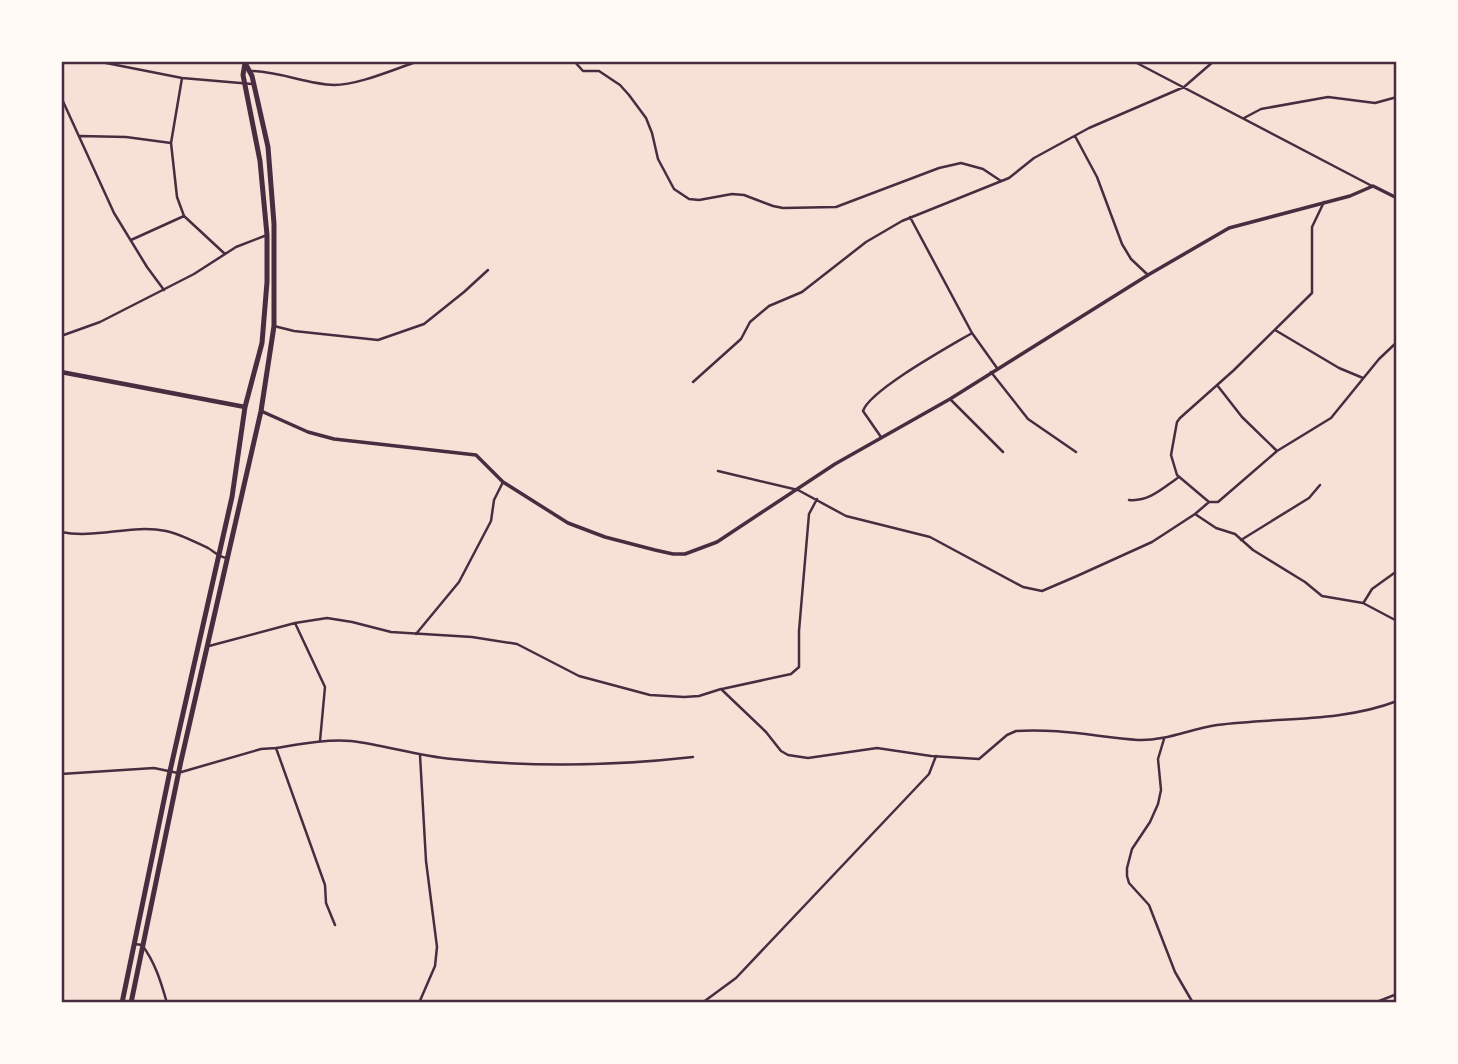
<svg xmlns="http://www.w3.org/2000/svg" width="1458" height="1064" viewBox="0 0 1458 1064" font-family="Rubik,sans-serif">
  <rect width="100%" height="100%" fill="#f7e1d7"/>
  <g fill="none" stroke-linecap="round" stroke-linejoin="round">
    <path stroke="#4a2c40" stroke-width="2.5" d="M96,61L182,78
      M574,61L583,71H599L620,85L629,95L646,118L652,133L658,159L674,189L689,199L699,200L732,194L744,195L773,206L783,208L836,207L939,168L961,163L983,169L1001,181
      M1133,61L1372,186
      M252,71C281,72 307,84 334,85C359,85 394,69 419,61
      M61,97L114,213L147,267L164,290
      M1244,118L1261,109L1328,97L1375,103L1397,97
      M80,136L126,137L171,143
      M1075,136L1097,177L1122,244L1131,259L1148,275
      M910,217L972,333L997,368
      M131,240L184,216
      M225,254L184,216L177,197L171,143L182,78L252,84
      M274,326L294,331L378,340L424,324L464,292L488,270
      M1275,330L1339,368L1363,378
      M61,336L100,322L194,274L236,247L267,235
      M991,372L1028,419L1076,452
      M693,382L741,339L750,322L769,306L802,292L866,242L902,221L1009,178L1034,158L1089,128L1184,87L1214,61
      M1217,385L1242,417L1276,450
      M950,399L1003,452
      M881,437L863,411C870,390 950,346 972,333
      M718,471L798,490L846,516L930,537L1023,587L1042,591L1077,576L1152,542L1195,514L1209,502H1218L1277,451L1331,418L1379,359L1397,342
      M1129,500C1149,502 1163,488 1179,477
      M1209,502L1177,475L1171,455L1177,422L1180,418L1234,370L1312,293V227L1324,202
      M1195,514L1216,528L1235,534L1253,550L1305,582L1322,596L1363,603L1397,621
      M61,532C96,539 131,524 166,531C180,534 195,542 208,548C215,552 218,557 227,558
      M1241,540L1309,498L1320,485
      M1364,602L1372,589L1397,571
      M295,623L325,687L320,741
      M416,634L459,582L491,521L494,500L503,482
      M209,646L295,623L327,618L352,622L391,632L472,637L517,644L579,676L650,695L684,697L699,696L721,689L766,732L781,751L788,755L808,758L877,748L931,756L979,759L1007,735L1016,731C1057,728 1098,737 1138,740C1166,741 1190,729 1217,725C1276,717 1340,723 1397,701
      M722,689L791,674L799,667V631L809,514L817,499
      M1164,739L1158,759L1161,790L1158,804L1150,822L1132,849L1127,868V876L1129,883L1149,905L1175,972L1193,1003
      M276,748C301,744 326,739 351,741C385,745 417,756 452,759C531,767 614,766 693,757
      M61,774L154,768L178,773L261,749L276,748L325,885L326,903L335,925
      M135,944L142,945C155,962 161,982 167,1003
      M419,1003L435,966L437,947L426,861L420,755
      M702,1003L736,978L929,774L936,756
      M1374,1003L1397,994"/>
    <path stroke="#4a2c40" stroke-width="3.5" d="M261,411L308,432L334,439L476,455L503,482L568,523L605,537L655,550L673,554H685L717,542L835,464L950,399L1148,275L1229,228L1350,196L1373,186L1397,198"/>
    <path stroke="#4a2c40" stroke-width="4.5" d="M61,372L245,407"/>
    <path stroke="#4a2c40" stroke-width="5" d="M122,1003L170,771L232,497L245,407L262,343L267,282V235L260,161L243,75L245,63
      M131,1003L181,761L261,411L274,326V224L268,147L252,76L244,61"/>
  </g>
  <rect width="1458" height="1064" fill="none" stroke="#fffaf5" stroke-width="126"/>
  <rect x="63" y="63" width="1332" height="938" fill="none" stroke="#4a2c40" stroke-width="2.5"/>
</svg>
